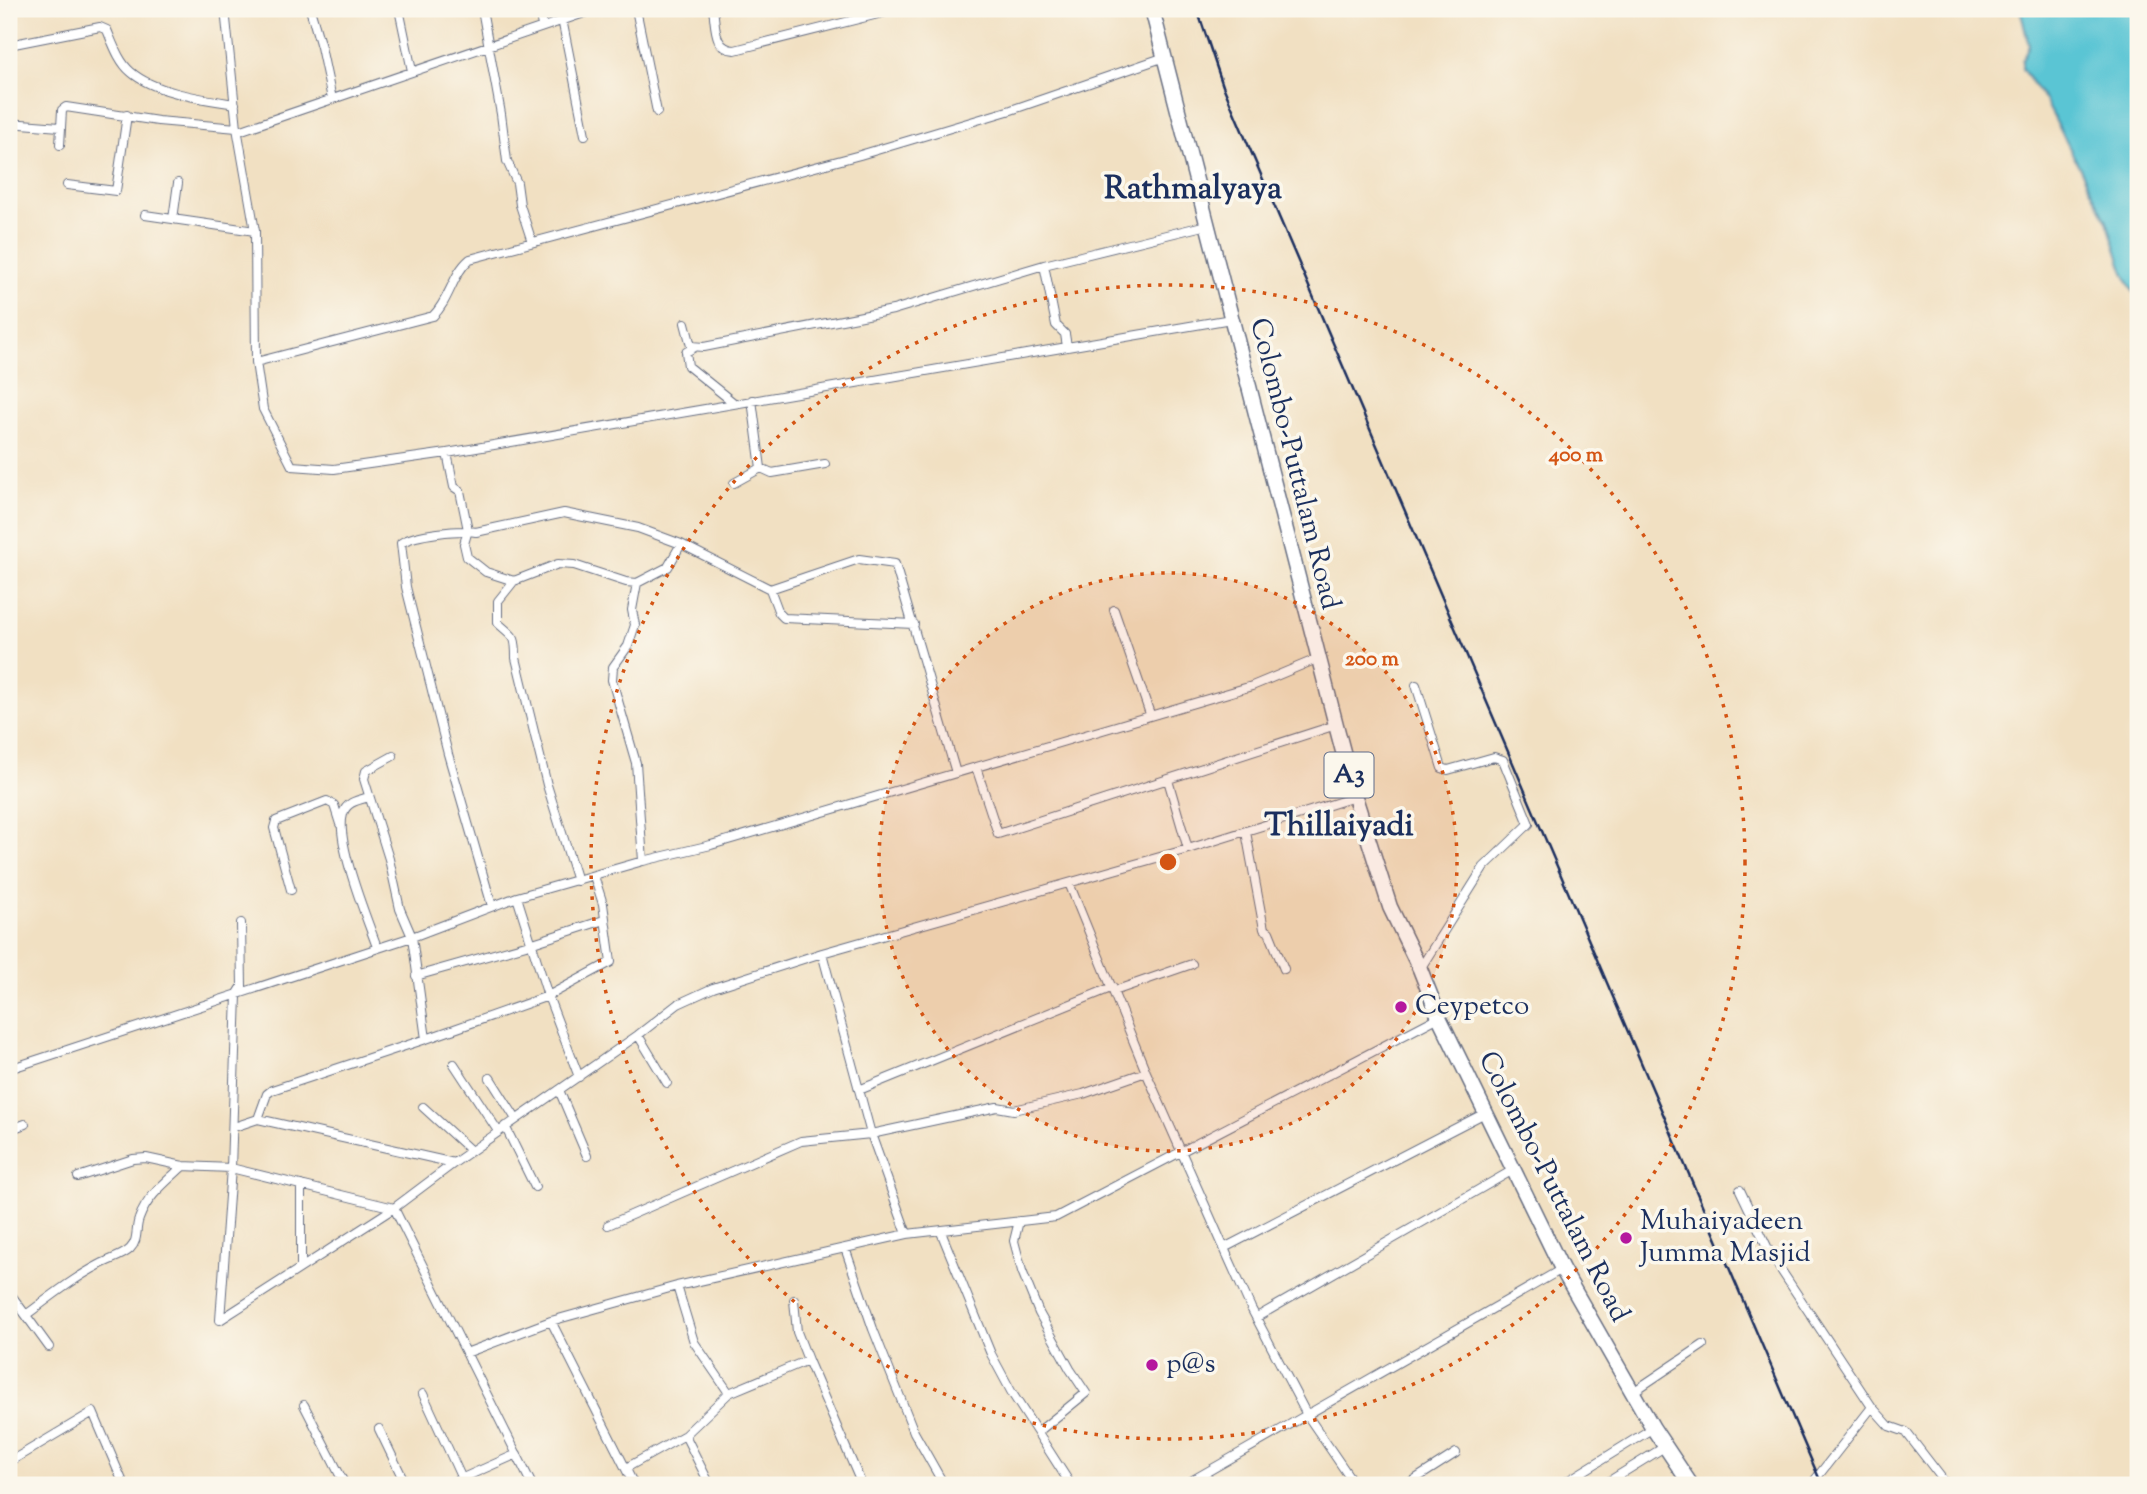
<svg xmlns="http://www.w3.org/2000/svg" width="2147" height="1494" viewBox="0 0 2147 1494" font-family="'Sorts Mill Goudy',serif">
  <rect width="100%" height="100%" fill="#fbf7ec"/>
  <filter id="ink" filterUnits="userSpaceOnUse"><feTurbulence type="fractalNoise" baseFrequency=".0143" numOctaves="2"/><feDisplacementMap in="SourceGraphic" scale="14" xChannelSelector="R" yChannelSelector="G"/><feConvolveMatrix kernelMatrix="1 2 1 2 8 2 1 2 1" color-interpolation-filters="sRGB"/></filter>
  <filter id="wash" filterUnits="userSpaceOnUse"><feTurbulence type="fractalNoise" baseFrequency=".00686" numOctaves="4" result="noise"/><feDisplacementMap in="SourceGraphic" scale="28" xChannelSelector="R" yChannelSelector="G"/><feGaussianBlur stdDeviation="1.57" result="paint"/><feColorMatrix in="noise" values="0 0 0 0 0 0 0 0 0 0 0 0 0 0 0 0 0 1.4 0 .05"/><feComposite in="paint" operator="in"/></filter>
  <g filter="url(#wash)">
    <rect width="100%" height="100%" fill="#f1e0c2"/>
    <path fill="#5ac5d4" stroke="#3a7a99" stroke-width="2" d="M2020,9H2138V298L2129,284L2123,270L2107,221L2046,102L2022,69V60L2029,45Z"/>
  </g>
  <g filter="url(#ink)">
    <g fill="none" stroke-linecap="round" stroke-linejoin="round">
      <g stroke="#666d81" stroke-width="10">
        <path id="street" d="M225,9L237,128L255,231L256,362L433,316C450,300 452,274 470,259L860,155L1011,110L1165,57
          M310,9L321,47L332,99
          M399,9L412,71
          M482,9L501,114L507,161L517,183L520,205L532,242
          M539,9L542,26
          M636,9L657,112
          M713,9C716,26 713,49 735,50L898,9
          M562,19L585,135
          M9,45L100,27L107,30C113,44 119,62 131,72C155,93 204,99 235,104
          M9,123L60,127
          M239,131L596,9
          M60,145L62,110L66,107L158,121L237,128
          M67,185L116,191L127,115
          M145,215L255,231
          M173,219L178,183
          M1044,265L1056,325L1065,334L1067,347
          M685,323L691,346L704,347L893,310L1044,265L1207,225
          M695,347L686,352L688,366L734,403
          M256,362L263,409L292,466L334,469L447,453L1231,319
          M752,400L761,468
          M447,453L454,487L460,491L468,530L464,544L467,557L486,572L514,581L558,564L574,565L626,582L637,583L668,567L681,544
          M761,468L772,473L825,464
          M734,483L761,468
          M514,581L498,601V623C514,638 516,634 516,658L547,785L577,881
          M637,583L632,610L635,625L628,646L613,667L612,680L636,763L643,861
          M1114,610L1150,714
          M914,624L784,618L779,613L770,589L859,559L895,564L956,773
          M1416,685L1442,768L1448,770L1494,757L1503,760L1529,824L1484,867L1420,969
          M393,756L366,771L364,779L389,859L400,909L412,937L426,1039L548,996L611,962L603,904L594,876
          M976,767L998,834L1336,725
          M1168,780L1188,849
          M369,797C358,800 346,802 343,814C335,841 367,919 377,947
          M1246,832L1264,929L1269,932L1284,969
          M1069,883L1146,1072L1224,1248L1251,1308L1307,1415
          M291,890L274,828L276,821L327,801L334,805L340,824
          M517,897L548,996L579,1077
          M492,906L448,754L406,587L401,543C414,534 461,529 476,532L564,513L638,528L681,544L770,589
          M241,923L242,987L237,995L231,1168L394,1208
          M416,976L533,943L604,920
          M1114,991L1192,964
          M638,1035L667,1083
          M454,1064L498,1131
          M9,1069L412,937L517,897L643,861L711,845L1252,686L1319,658
          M490,1078L516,1119
          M559,1090L587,1156
          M859,1090L1113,987
          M423,1107L471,1151
          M258,1119L454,1163
          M505,1126L535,1187
          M234,1127L258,1119L267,1094L272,1090L426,1039
          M9,1130L25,1124
          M78,1177L133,1159L146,1158L183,1166L231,1168L220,1320L394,1208
          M301,1185V1267
          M1740,1190L1771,1255L1872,1407L1889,1426L1906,1432L1947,1485
          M1019,1221L1014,1241L1022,1271L1039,1313L1070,1369L1086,1393L1038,1432
          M608,1225L801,1141L871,1134L822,953
          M941,1232L991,1354L1012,1393L1071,1485
          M907,1234L871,1134L997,1107L1014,1110L1083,1094L1146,1072
          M845,1248L873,1329L914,1432L944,1485
          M1224,1248L1485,1113
          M677,1286L694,1342L729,1393L685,1435
          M9,1292L49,1347
          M794,1300L797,1332L808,1360
          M26,1315C50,1297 74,1278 101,1264C110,1259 123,1256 130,1249C139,1240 135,1229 139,1219C147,1196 166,1182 183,1166
          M1257,1317L1513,1170
          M551,1321L634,1485
          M466,1353L551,1321L677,1286L907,1234L1056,1217L1439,1017
          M1633,1392L1703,1345
          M729,1393L808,1360L862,1485
          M423,1394L462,1479
          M304,1405L345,1485
          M1309,1413L1307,1415L1355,1485
          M379,1429L406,1485
          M9,1462L93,1412L124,1485
          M626,1468L685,1435L710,1485
          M447,1485L517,1454
          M532,1485L394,1208L454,1163L638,1035L678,1004L713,988L822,953L1188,849L1355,797
          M1184,1485L1562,1269
          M1406,1485L1456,1453
          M1561,1485L1653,1428
          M1603,1485L1666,1446
          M1811,1485L1872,1407"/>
      </g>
      <g stroke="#666d81" stroke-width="17">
        <path id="highway" d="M1152,9L1336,725L1355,797L1390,907L1420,969L1439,1017L1562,1269L1653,1428L1691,1485"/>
      </g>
      <use href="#street" stroke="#fff" stroke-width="8"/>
      <use href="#highway" stroke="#fff" stroke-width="14"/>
      <path stroke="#1b2f5e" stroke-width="2.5" d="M1197,9L1223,86L1822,1485"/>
    </g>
  </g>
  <circle cx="1168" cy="862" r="289" fill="#d45514" fill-opacity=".12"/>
  <g fill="none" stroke="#d45514" stroke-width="3.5" stroke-dasharray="3.5 7">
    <circle cx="1168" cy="862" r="289"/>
    <circle cx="1168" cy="862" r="577"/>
  </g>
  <g fill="#b5179e" stroke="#fbf7ec" stroke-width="2.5">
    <circle cx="1401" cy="1007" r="7"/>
    <circle cx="1626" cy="1238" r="7"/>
    <circle cx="1152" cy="1365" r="7"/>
  </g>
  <g text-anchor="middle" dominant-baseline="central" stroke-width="7" stroke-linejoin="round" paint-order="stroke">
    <rect fill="#fbf7ec" stroke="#5e6b89" stroke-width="2" x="1324.5" y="752.5" width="49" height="45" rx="5"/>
    <g font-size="26" font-weight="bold" fill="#1b2f5e">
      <text x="1349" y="775">A3</text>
    </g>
    <g font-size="28" fill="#1b2f5e" stroke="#fbf7ec">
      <text transform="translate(1294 464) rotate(76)">Colombo-Puttalam Road</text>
      <text transform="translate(1553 1187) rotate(63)">Colombo-Puttalam Road</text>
    </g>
    <g font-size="28" fill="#1b2f5e" stroke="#fbf7ec" text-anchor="start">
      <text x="1415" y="1007">Ceypetco</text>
      <text x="1640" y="1222">Muhaiyadeen<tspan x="1640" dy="32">Jumma Masjid</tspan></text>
      <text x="1166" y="1365">p@s</text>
    </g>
    <g font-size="32" font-weight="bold" fill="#1b2f5e" stroke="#fbf7ec">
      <text x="1193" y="190">Rathmalyaya</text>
      <text x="1339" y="827">Thillaiyadi</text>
    </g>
  </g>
  <circle cx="1168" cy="862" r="10" fill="#d45514" stroke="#fbf7ec" stroke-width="3.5"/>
  <g font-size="21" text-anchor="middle" font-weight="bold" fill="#d45514" stroke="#fbf7ec" stroke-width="7" stroke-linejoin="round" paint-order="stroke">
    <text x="1576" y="461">400 m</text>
    <text x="1372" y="665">200 m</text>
  </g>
  <rect width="2147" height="1494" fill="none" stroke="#fbf7ec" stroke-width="35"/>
</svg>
